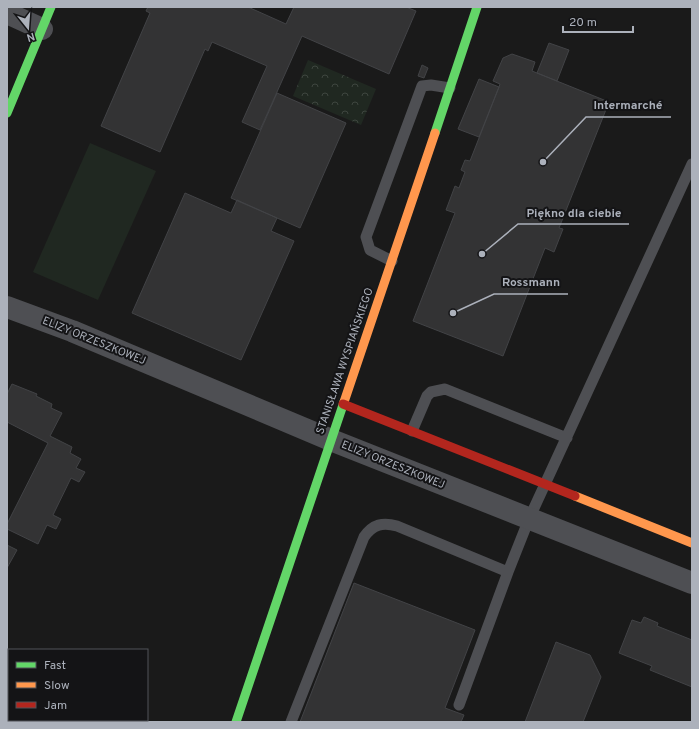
<svg xmlns="http://www.w3.org/2000/svg" width="699" height="729" viewBox="0 0 699 729" font-family="Overpass,sans-serif">
  <defs>
    <pattern id="park-crowns" width="20" height="18" patternUnits="userSpaceOnUse"><rect width="20" height="18" fill="#202821"/><path d="M2 6a3 3 0 1 1 6 0M12 15a3 3 0 1 1 6 0" fill="none" stroke="#3e453f"/></pattern>
  </defs>
  <rect width="100%" height="100%" fill="#1a1a1a"/>
  <path fill="url(#park-crowns)" d="M308,60L376,89L361,125L293,96Z"/>
  <path fill="#202821" d="M90,143L156,171L98,300L33,272Z"/>
  <path fill="#333334" stroke="#424346" d="M148,7H248L286,24L294,7H406L416,11L389,74L302,36L260,130L242,122L267,66L212,42L208,51L205,49L160,152L101,126L150,13L146,11Z
    M549,43L569,50L557,81L537,73Z
    M512,54L535,62L532,71L609,102L559,228L563,229L554,252L545,248L503,356L413,321L455,213L446,210L455,186L459,188L465,172L461,170L465,160L470,161L499,87L500,84L493,81L503,58Z
    M422,65L428,68L424,78L418,76Z
    M479,79L499,87L479,137L458,129Z
    M277,93L346,123L300,228L231,198Z
    M185,193L231,213L237,200L277,218L271,231L294,241L241,360L132,313Z
    M12,384L37,394L36,396L52,404L51,408L62,413L50,436L72,447L70,453L81,459L76,468L85,472L79,482L71,478L53,515L61,519L56,529L47,525L38,544L7,529V524L48,443L7,422V394Z
    M7,545L17,550L7,568Z
    M354,583L475,630L445,708L464,715L461,722H300Z
    M644,617L658,623L657,626L692,640V687L650,670L652,666L619,653L632,620L641,623Z
    M556,642L590,655L601,677L583,722H525Z"/>
  <g fill="none" stroke-linecap="round" stroke-linejoin="round">
    <path stroke="#4e4f53" stroke-width="11" d="M392,261L370,250L366,237L422,86L431,85L450,88
      M412,431L427,396L431,392L445,389L567,438
      M459,705L508,572
      M291,722L364,537C373,524 383,522 397,526L508,572L529,519L692,164"/>
    <path stroke="#4e4f53" stroke-width="22" d="M7,13L42,29
      M7,307L72,331L331,440L692,583"/>
    <path stroke="#63d668" stroke-width="9" d="M7,113L51,7
      M435,133L477,7
      M236,722L344,402"/>
    <path stroke="#ff974d" stroke-width="9" d="M344,402L435,133
      M575,496L692,543"/>
    <path stroke="#b3261e" stroke-width="9" d="M343,404L575,496"/>
  </g>
  <g text-anchor="middle" dominant-baseline="central" stroke-width="4" stroke-linejoin="round" paint-order="stroke">
    <g font-size="11" fill="#acb1bb" stroke="#141416">
      <text transform="translate(94 341) rotate(22)">ELIZY ORZESZKOWEJ</text>
      <text transform="translate(345 361) rotate(-71)">STANISŁAWA WYSPIAŃSKIEGO</text>
      <text transform="translate(393 465) rotate(22)">ELIZY ORZESZKOWEJ</text>
    </g>
  </g>
  <path fill="none" stroke="#acb1bb" stroke-width="1.5" d="M543 162L586 117H671M482 254L518 224H629M453 313L494 294H568"/>
  <g fill="#acb1bb" stroke="#141416" stroke-width="1.5">
    <circle cx="543" cy="162" r="4"/>
    <circle cx="482" cy="254" r="4"/>
    <circle cx="453" cy="313" r="4"/>
  </g>
  <g font-size="12" text-anchor="middle" font-weight="bold" fill="#acb1bb" stroke="#141416" stroke-width="4" stroke-linejoin="round" paint-order="stroke">
    <text x="628" y="109">Intermarché</text>
    <text x="574" y="217">Piękno dla ciebie</text>
    <text x="531" y="286">Rossmann</text>
  </g>
  <rect width="699" height="729" fill="none" stroke="#acb1bb" stroke-width="16"/>
  <rect x="8" y="649" width="140" height="72" fill="#141416" stroke="#515358"/>
  <rect x="16" y="662" width="20" height="6" fill="#63d668" stroke="#515358"/>
  <text x="44" y="669" font-size="12" fill="#acb1bb">Fast</text>
  <rect x="16" y="682" width="20" height="6" fill="#ff974d" stroke="#515358"/>
  <text x="44" y="689" font-size="12" fill="#acb1bb">Slow</text>
  <rect x="16" y="702" width="20" height="6" fill="#b3261e" stroke="#515358"/>
  <text x="44" y="709" font-size="12" fill="#acb1bb">Jam</text>
  <g transform="translate(28 28) rotate(163)" stroke="#141416" stroke-width="3" paint-order="stroke">
  <path d="M0-3L7 15L0 10L-7 15Z" fill="#acb1bb"/>
  <text y="-6" font-size="11" font-weight="bold" text-anchor="middle" fill="#acb1bb">N</text>
  </g>
  <path d="M563 26v6h70v-6" fill="none" stroke="#acb1bb" stroke-width="2"/>
  <text x="569" y="26" font-size="12" fill="#acb1bb" stroke="#141416" stroke-width="3" paint-order="stroke">20 m</text>
</svg>
